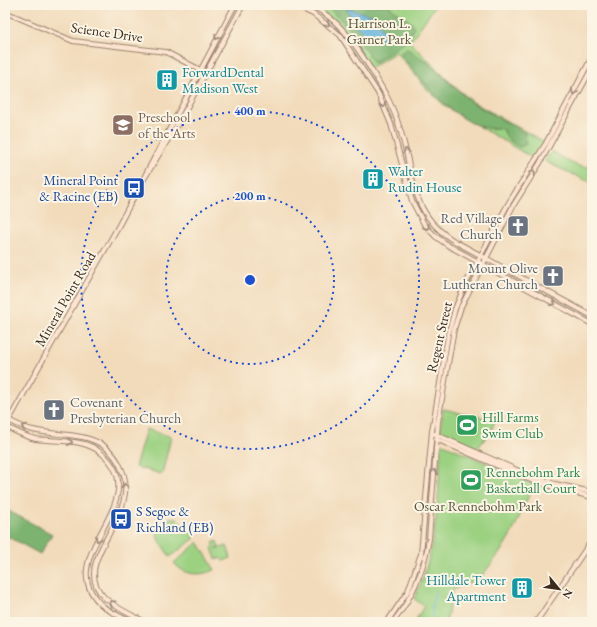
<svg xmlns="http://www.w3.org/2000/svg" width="597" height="627" viewBox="0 0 597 627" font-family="'EB Garamond',serif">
  <rect width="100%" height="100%" fill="#fcf5e5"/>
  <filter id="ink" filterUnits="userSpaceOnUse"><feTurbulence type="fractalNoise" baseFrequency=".025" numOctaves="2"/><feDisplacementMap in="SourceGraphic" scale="8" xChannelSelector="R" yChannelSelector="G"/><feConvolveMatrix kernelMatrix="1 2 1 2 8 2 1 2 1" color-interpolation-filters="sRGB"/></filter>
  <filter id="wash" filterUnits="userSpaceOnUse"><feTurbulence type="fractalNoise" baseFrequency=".012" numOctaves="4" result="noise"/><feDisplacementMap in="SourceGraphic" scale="16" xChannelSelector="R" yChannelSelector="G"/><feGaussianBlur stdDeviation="0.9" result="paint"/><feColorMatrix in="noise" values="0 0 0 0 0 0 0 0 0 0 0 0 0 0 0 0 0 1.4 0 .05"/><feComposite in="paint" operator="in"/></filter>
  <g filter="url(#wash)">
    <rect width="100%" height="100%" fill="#f2dbbb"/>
    <path fill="#9cd182" stroke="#6c7e50" d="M311,5H436L410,42L455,87L473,102L546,143L536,160L446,107L426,88L396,52L370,68L347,33Z
      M552,151C565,158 576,170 592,166V183L546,162L545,160Z
      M443,409L495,420L492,429L478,448L440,432Z
      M146,429L171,437L162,474L135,467Z
      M441,443L534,484L513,531L499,554L480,578L453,590L446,622H415L424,606L414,599C438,550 438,496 441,443Z
      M170,518H176L194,535V539L170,557L158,539L157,533L163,523Z
      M217,541L219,547L216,549L227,546L231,558L223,561L220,558L216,559L212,548L214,546L213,543Z
      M198,542L215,570C200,576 185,576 174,563Z"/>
    <path fill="#7db370" stroke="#5c6e47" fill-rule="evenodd" d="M322,5H387L412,23L414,28L408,40L374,63L354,33L331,10ZM347,9L374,16L388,39Z
      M406,48L427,62L471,102L525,133L526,144L520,147C512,143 507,140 504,131L499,128C464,135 419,78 400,54Z
      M5,509L52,534L40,554L5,535Z"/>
    <path fill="#62b3dd" stroke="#4e6e7e" d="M346,8L374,16L389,39C363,40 358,30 346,8Z"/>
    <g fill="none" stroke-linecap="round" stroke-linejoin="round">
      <path stroke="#62b3dd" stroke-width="1" d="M433,622L432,605L436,590"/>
    </g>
  </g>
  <g filter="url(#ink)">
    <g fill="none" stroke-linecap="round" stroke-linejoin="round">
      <g stroke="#96826c" stroke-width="6">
        <path id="secondary" d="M294,5L313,14L340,35L378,93L391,124L412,201L424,224L435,236L449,246L592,324
          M311,5C342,22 354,43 372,71C383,89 393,106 399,126C415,173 408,214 456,242L592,316
          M5,12L73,41L166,52L206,73
          M144,179L180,120L243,5
          M5,418C14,423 23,428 33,430C56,436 84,432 104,446C112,452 118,460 122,470C142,517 68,561 104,597C115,608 132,615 145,622
          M5,426C15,431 25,437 36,439C57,442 83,438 100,452C161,500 45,558 104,607C112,613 122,617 130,622
          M5,427L119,225L235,5
          M435,434L528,475L555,484L592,492
          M436,439L535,482L592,497
          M387,622L408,591L421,554L432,431L448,335L455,309L464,287L508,204L546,143L592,57
          M393,622C413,597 424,570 429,539L438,422L454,329L461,307L513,206L540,163L592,68
          M536,622L592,540"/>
      </g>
      <use href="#secondary" stroke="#fde4d1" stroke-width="4"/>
    </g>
    <defs><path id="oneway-chevron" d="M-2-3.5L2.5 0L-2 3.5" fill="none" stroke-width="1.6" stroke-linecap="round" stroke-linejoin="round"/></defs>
    <g stroke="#9c8778">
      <use href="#oneway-chevron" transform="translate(327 24) rotate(39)"/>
      <use href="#oneway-chevron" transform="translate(217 37) rotate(118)"/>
      <use href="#oneway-chevron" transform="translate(574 92) rotate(118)"/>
      <use href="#oneway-chevron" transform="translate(383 105) rotate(65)"/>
      <use href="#oneway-chevron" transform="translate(406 151) rotate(-103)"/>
      <use href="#oneway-chevron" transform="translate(533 173) rotate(-58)"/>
      <use href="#oneway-chevron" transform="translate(427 227) rotate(51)"/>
      <use href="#oneway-chevron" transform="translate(553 303) rotate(29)"/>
      <use href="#oneway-chevron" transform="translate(24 427) rotate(-158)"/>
      <use href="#oneway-chevron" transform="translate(70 442) rotate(6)"/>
      <use href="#oneway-chevron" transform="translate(434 472) rotate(-86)"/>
      <use href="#oneway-chevron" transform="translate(125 486) rotate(-93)"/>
      <use href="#oneway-chevron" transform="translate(98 539) rotate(120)"/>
      <use href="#oneway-chevron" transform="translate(112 603) rotate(-145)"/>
    </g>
  </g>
  <g fill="none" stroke="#1d4ed8" stroke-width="2" stroke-dasharray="2 4">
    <circle cx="250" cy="280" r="84"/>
    <circle cx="250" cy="280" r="169"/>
  </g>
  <defs>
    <g id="building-square" transform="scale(1.15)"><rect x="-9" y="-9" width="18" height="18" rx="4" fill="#0f9aa8" stroke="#fcf5e5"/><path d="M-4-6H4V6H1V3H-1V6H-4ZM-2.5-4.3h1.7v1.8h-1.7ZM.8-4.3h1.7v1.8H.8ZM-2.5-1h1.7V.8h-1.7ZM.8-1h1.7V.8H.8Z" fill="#fff"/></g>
    <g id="school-square" transform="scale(1.15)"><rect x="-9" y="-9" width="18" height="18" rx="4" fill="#8d6e63" stroke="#fcf5e5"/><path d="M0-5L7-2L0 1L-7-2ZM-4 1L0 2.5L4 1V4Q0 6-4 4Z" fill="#fff"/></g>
    <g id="bus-square" transform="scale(1.15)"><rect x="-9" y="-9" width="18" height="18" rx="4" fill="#1a4fb4" stroke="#fcf5e5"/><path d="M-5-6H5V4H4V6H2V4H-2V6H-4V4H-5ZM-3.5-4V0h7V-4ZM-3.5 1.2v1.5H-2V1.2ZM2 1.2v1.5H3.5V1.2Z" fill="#fff"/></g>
    <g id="church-square" transform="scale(1.15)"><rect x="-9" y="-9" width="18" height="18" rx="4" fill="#6b7280" stroke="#fcf5e5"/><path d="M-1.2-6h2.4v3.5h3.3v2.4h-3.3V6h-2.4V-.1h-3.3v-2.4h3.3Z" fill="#fff"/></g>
    <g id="stadium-square" transform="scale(1.15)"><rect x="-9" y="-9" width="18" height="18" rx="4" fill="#2e9e5b" stroke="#fcf5e5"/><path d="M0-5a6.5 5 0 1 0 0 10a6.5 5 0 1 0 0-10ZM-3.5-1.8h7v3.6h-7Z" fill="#fff"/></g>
  </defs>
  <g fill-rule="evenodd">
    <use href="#building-square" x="167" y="80"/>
    <use href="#school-square" x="123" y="125"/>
    <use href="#building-square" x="373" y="179"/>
    <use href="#bus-square" x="134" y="188"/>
    <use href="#church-square" x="518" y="226"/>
    <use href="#church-square" x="553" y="276"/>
    <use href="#church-square" x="54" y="410"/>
    <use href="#stadium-square" x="467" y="425"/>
    <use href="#stadium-square" x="471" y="480"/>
    <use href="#bus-square" x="121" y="519"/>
    <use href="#building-square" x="522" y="588"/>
  </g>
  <g text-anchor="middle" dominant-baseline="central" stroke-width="4" stroke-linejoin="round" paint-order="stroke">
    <g font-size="14" fill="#535437" stroke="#fcf5e5">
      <text x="379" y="23">Harrison L.<tspan x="379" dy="16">Garner Park</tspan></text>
      <text x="478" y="506">Oscar Rennebohm Park</text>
    </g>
    <g font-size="14" fill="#3b2a1e" stroke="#fcf5e5">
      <text transform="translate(107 32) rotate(8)">Science Drive</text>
      <text transform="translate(65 299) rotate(-60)">Mineral Point Road</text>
      <text transform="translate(439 337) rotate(-77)">Regent Street</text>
    </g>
    <g font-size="14" fill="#0d838f" stroke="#fcf5e5" text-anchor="start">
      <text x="182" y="72">ForwardDental<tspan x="182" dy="16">Madison West</tspan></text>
      <text x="388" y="171">Walter<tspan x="388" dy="16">Rudin House</tspan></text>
      <text x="506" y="580" text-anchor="end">Hilldale Tower<tspan x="506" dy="16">Apartment</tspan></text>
    </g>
    <g font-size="14" fill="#785e54" stroke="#fcf5e5" text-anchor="start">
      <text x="138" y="117">Preschool<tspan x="138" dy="16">of the Arts</tspan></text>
    </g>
    <g font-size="14" fill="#164399" stroke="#fcf5e5" text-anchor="end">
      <text x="118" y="180">Mineral Point<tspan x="118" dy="16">&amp; Racine (EB)</tspan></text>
      <text x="136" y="511" text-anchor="start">S Segoe &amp;<tspan x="136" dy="16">Richland (EB)</tspan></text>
    </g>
    <g font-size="14" fill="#5b616d" stroke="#fcf5e5" text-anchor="end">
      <text x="502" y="218">Red Village<tspan x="502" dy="16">Church</tspan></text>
      <text x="538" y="268">Mount Olive<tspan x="538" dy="16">Lutheran Church</tspan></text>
      <text x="70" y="402" text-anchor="start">Covenant<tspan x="70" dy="16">Presbyterian Church</tspan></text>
    </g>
    <g font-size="14" fill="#27864d" stroke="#fcf5e5" text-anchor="start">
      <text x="482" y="417">Hill Farms<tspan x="482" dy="16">Swim Club</tspan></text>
      <text x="486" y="472">Rennebohm Park<tspan x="486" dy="16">Basketball Court</tspan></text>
    </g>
  </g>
  <circle cx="250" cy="280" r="6" fill="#1d4ed8" stroke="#fcf5e5" stroke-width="2"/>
  <g font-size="12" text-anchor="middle" font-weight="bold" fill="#1d4ed8" stroke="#fcf5e5" stroke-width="4" stroke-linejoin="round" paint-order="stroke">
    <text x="250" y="115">400 m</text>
    <text x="250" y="200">200 m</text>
  </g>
  <rect width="597" height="627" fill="none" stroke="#fcf5e5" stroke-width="20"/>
  <g transform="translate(559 589) rotate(119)" stroke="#fcf5e5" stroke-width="3" paint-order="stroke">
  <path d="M0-3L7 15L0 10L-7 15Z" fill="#3b2a1e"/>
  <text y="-6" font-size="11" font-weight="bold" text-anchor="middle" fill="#3b2a1e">N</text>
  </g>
</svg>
